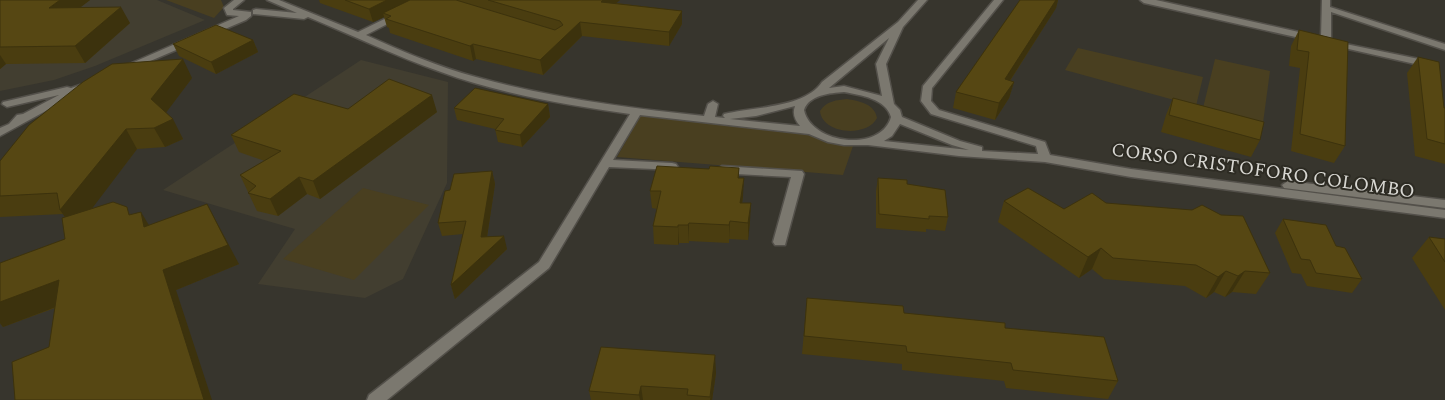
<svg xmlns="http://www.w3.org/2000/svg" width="1445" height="400" viewBox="0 0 1445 400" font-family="Spectral,serif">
  <rect width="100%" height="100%" fill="#37352d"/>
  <path fill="#423e30" d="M30,0H157L205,20L95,66L54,80L0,91V23Z
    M361,60L448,82L447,183L403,279L365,298L258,284L295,229L163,190Z"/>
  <path fill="#493f20" d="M166,0H221L224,7L214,18Z
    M1078,48L1203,77L1196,106L1065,70Z
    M1215,59L1270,71L1263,123L1203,108Z
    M847,99C859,101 875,104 877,118C867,138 822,134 820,111C826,101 837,100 847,99Z
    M641,115L810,133L825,140L853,146L843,175L617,157Z
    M363,188L429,205L354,280L283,259Z"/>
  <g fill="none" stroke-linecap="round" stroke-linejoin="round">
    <g stroke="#53504a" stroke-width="3">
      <path id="minor" d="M234,0H244L233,9V10L251,12V16L246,20L127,71H119L118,69L239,16L227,15L224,8Z
        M267,0H279L358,32L423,0H434L366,35C402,51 438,67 476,77C551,98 628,108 704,116L708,104L713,101L718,104L715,117L725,118L723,116L724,114C753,107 805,108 822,82L898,22L918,0H927L903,27L886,64L894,104L900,110L902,117L960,141L982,147V151L1038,154L1036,146L931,114L921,101L923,86L994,0H1003L932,88L931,101L939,110L1045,142L1050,155L1131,169L1445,210V218L1131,177L1045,162L959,156L868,145H844L828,142L809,134L640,115L613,160L672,163L676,164L678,167L676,170L609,167L549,268L387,400H367L369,395L539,262L630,114C566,105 501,94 441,72C395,56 352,35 308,17L304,19L253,14V10L256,9L297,13ZM889,38L876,64L882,96L844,86L829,88ZM844,92C861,95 886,99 891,117C881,153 811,144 804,110C809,95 830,93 844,92ZM795,106C792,114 795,120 800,126L730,119L756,116ZM900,124L952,145L969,150L884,141L892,136Z
        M1140,0H1156L1321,37L1322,0H1330V7L1445,44V50L1331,12V41L1419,59L1420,61L1415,64L1144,3Z
        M80,85L85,88L84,90L0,136V128L9,124L17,115L23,114L59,95L7,107L2,104L3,102L67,87L71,88Z
        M722,166L802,171L804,174L785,245H775L773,242L791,177L718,173L716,170Z
        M1288,181L1445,200V208L1284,188L1282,185Z"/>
    </g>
    <use href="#minor" fill="#7b786f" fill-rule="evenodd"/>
  </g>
  <path fill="#4a3d10" d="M0,0H90L80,7L130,23L85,63L6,64L0,69Z
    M319,0H620L616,3L682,11V24L669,46L582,36L543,75L476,59L473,61L390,33L389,28L387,27L384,17L373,22L320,3Z
    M1020,0H1058L1056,8L1010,81L1014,82L1009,98L995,120L953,108L956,92Z
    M1299,30L1348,42L1345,146L1334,163L1291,151L1300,68L1289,66L1291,46Z
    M253,40L258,52L216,74L179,56L173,44Z
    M1418,57L1445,108V164L1415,156L1407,73Z
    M192,78L166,112L183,139L165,147L137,149L91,209L132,214L149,225L239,264L176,290L49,347L55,308L3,327L0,323V263L65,239V217L63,214L0,217V161Z
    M1173,98L1260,140L1251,157L1161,132L1166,115Z
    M548,104L550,117L522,147L498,142L495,129L457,120L454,108Z
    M348,109L437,112L320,199L307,194L278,216L257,211L240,175L265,161L239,152L231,135Z
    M739,168V178L743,196L742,203L750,221L748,240L729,239V243L689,241V243H679L678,245L654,244L653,226L657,209L652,208L650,191L709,169Z
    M492,171L495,184L487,237L507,249L455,299L451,285L463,234L442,236L438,223L450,190Z
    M878,178L907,184L948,217L945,231L926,229V232L876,228V191Z
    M1004,201L1064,209L1106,203L1270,273L1256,294L1232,292L1225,297L1214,292L1206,298L1185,286L1104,279L1092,269L1079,278L998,222Z
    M1283,219L1336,246L1362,279L1352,293L1307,286L1301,274L1292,273L1275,233Z
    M1429,237L1445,239V310L1412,258Z
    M807,298L904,313L1005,328L1118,381L1108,399L1006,388L1004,381L902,370V364L802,354Z
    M716,373L712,400H591L589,391Z"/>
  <path fill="#3c320d" d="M60,0H90L59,24L49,8Z
    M387,0H419L383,13L384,17L373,22L369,9Z
    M603,0H620L602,15L601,2Z
    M1056,0H1058L1056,8L1000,96L1005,79Z
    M121,7L130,23L85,63L75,46Z
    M682,11V24L669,46V32Z
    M580,22L582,36L543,75L540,60Z
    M253,40L258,52L216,74L211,62Z
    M473,44L476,59L473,61L470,46Z
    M0,55L6,64L0,69Z
    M183,59L192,78L162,118L151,99Z
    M1014,82L1009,98L995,120L999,103Z
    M432,95L437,112L320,199L313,181Z
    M548,104L550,117L522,147L520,135Z
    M173,119L183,139L165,147L154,128Z
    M126,129L137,149L75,231L60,210Z
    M492,171L495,184L485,250L481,237Z
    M299,177L307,194L278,216L270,199Z
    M744,178L743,196L740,220V203Z
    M751,203L750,221L748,240V223Z
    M207,204L239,264L176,290L212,400H204L163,270Z
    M141,212L153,232L144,227Z
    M730,221L729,239V243V225Z
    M689,223V243L688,225Z
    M678,225L679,243L678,245Z
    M504,236L507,249L455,299L451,285Z
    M1101,248L1092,269L1079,278L1088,257Z
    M1226,271L1214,292L1206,298L1218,277Z
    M1245,271L1232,292L1225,297L1238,276Z
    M59,280L74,300L3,327L0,323V302Z
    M715,355L716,373L712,400H710Z
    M641,386L643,400H640L639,395Z"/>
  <path fill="#564713" stroke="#3c320d" d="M0,0H60L49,8L121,7L75,46L0,47Z
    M345,0H387L369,9Z
    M410,0H456L555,30L563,25L560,21L488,0H603L601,2L682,11L669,32L580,22L540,60L473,44L470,46L386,19L391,16L383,13Z
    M1020,0H1056L1005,79L1014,82L999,103L956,92Z
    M216,25L253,40L211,62L173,44Z
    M1299,30L1348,42L1345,146L1300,134L1309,52L1297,50Z
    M1418,57L1439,62L1444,108H1445V144L1427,139Z
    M183,59L151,99L173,119L154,128L126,129L60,210L57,193L0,196V161L29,125L83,82L112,64Z
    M389,79L432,95L313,181L299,177L270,199L248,193L256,186L240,175L281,151L231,135L294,94L348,109Z
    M475,88L548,104L520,135L495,130L504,119L454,108Z
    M1173,98L1264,122L1260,140L1169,115Z
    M657,166L709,169L710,166L739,168L738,178H744L740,203H751L748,223L730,221L729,225L689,223L688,225H678V227L653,226L661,191H650Z
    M492,171L481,237L504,236L451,285L466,221L438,223L445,191L450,190L454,174Z
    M878,178L907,180V184L945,190L948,217L929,216V219L879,214Z
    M1028,188L1064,209L1092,193L1106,203L1192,210L1202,205L1221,215L1243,216L1270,273L1245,271L1238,276L1226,271L1218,277L1196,265L1113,258L1101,248L1088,257L1004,201Z
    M113,202L127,207L129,215L141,212L144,227L207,204L228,245L163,270L204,400H15L12,362L49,347L59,280L0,302V263L65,239L62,218Z
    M1283,219L1326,225L1336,246L1345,248L1362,279L1316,273L1310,260L1301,259Z
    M1429,237L1445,239V262Z
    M807,298L903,306L904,313L1005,323V328L1104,337L1118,381L1013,370L1011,363L907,352L906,346L804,336Z
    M601,347L715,355L710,397L687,395L688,389L641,386L639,395L589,391Z"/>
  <g text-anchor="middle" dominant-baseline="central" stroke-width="4" stroke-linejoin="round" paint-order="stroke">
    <g font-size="19" fill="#d8d7d2" stroke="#2d2b23">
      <text transform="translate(1263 171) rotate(8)">CORSO CRISTOFORO COLOMBO</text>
    </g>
  </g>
</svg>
